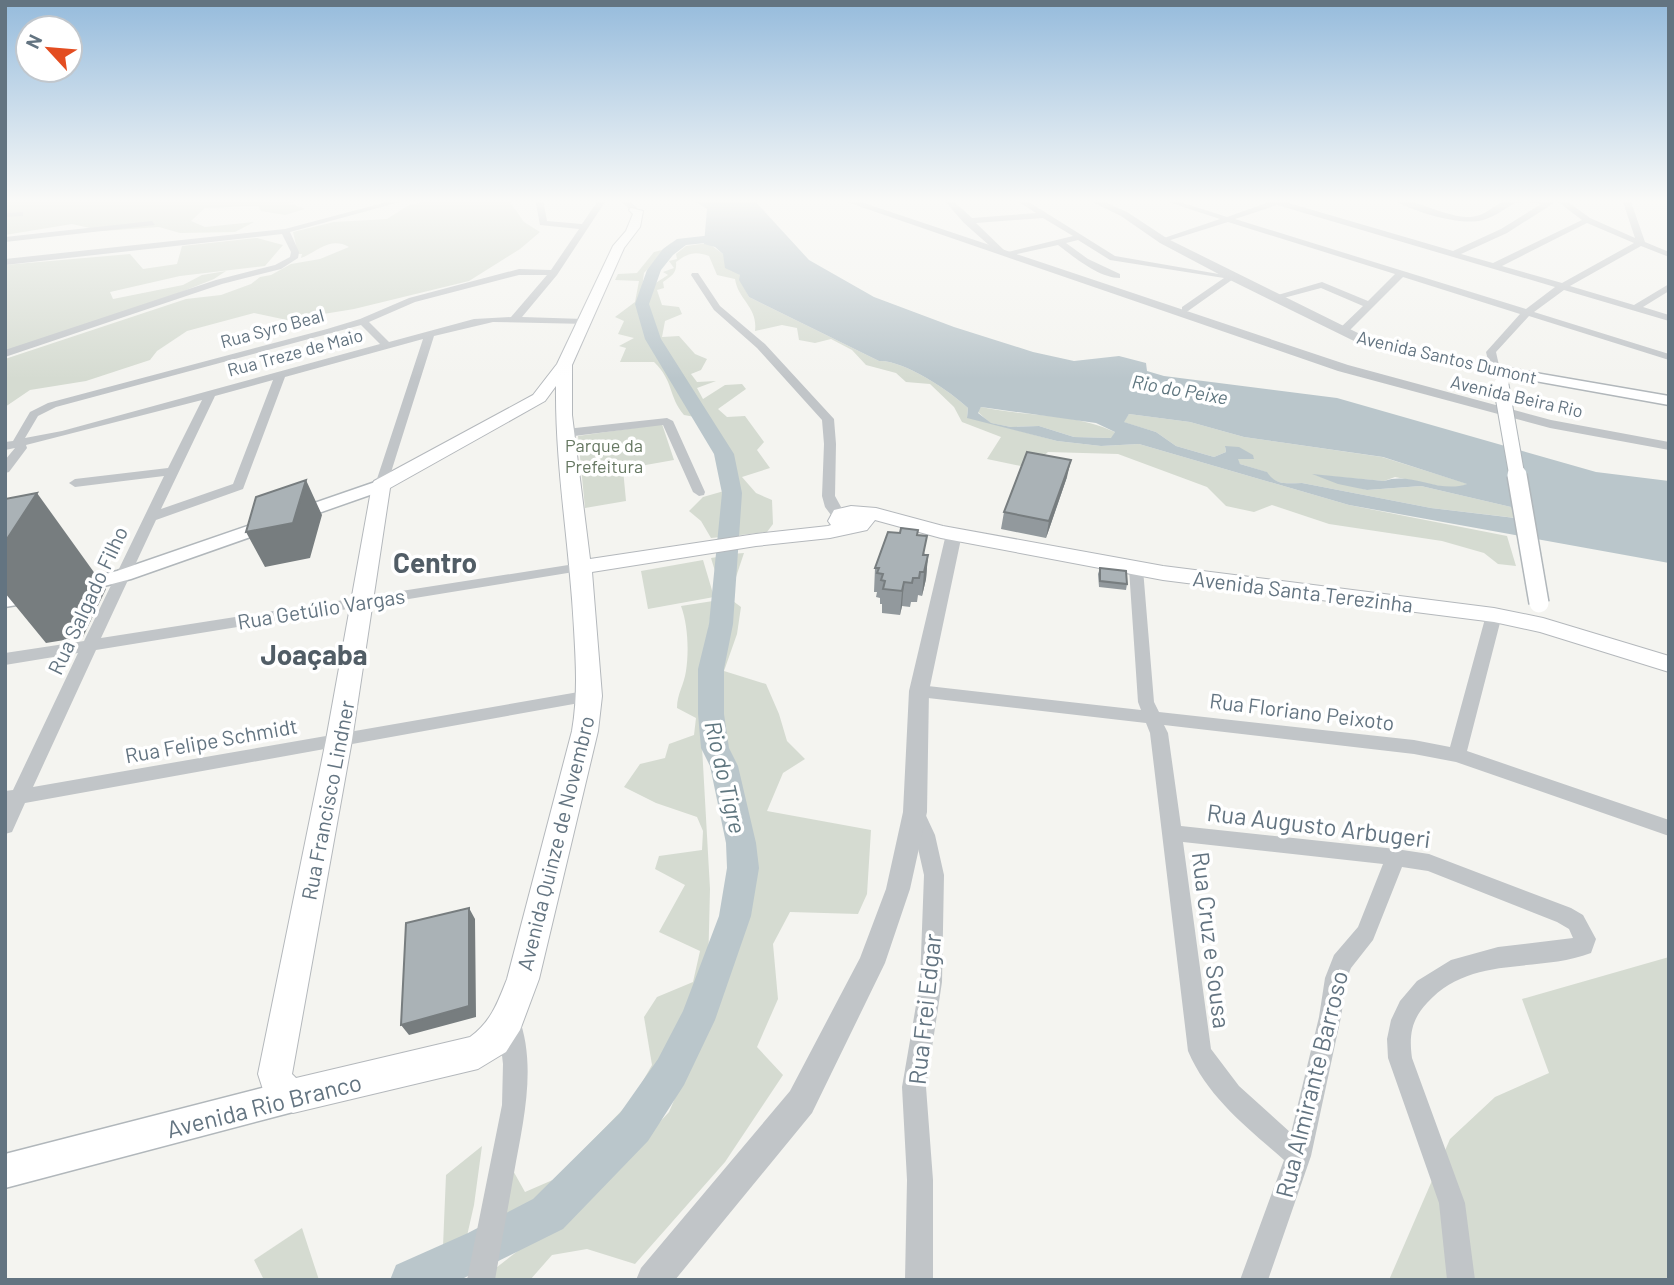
<svg xmlns="http://www.w3.org/2000/svg" width="1674" height="1285" viewBox="0 0 1674 1285" font-family="Barlow,sans-serif">
  <rect width="100%" height="100%" fill="#f4f4f0"/>
  <path fill="#d5dbd1" d="M5,199H315L288,203L305,209L285,215L261,211L258,206L205,208L191,221L205,227L254,222L235,232L180,233L159,227L103,231L72,224L5,235Z
    M436,199H508L524,222L540,232L520,249L469,281L354,309L287,320L254,313L187,331L157,351L150,360L86,381L30,390L5,407V359L186,299L221,295L251,284L260,277L271,275L291,264L320,259L349,247C330,236 317,252 301,258L302,254H298L293,232L334,222L387,219L409,205Z
    M257,238L283,245L265,266L180,276L110,292L113,299L183,285L202,275L226,271L214,279L151,304L5,352V265L130,254L143,269L177,264L182,246Z
    M672,242L644,273L639,313L650,342L695,417L684,415C668,396 674,381 654,362H620L626,348L619,346L634,338L618,334L624,321L615,317L635,302L639,281L615,280L618,274L637,273L654,252L662,250Z
    M708,243L723,254L740,275V280L749,297L879,361C904,360 950,391 968,408L967,417L1057,441L1101,446L1139,444L1349,505L1507,536L1516,566L1498,564L1484,553L1442,541L1329,524L1272,505L1254,512L1226,506L1207,487L1118,454L1048,452L1030,468L987,459L1001,437L962,422L954,407L930,384L906,382L896,373L866,365L852,350L831,339L815,343L799,340L797,328L782,325L755,331C758,307 738,300 735,279L717,275L709,256C695,251 688,253 676,262C677,273 672,276 663,282L664,288L657,290L662,305L679,307L682,314L665,321L662,337L679,336L695,354L707,359L701,370L691,374L697,382L716,381L697,388L703,399L725,385L742,384L746,389L718,409L727,417L745,416L764,442L757,450L770,468L742,477L756,493L772,500L773,524L767,532L732,536L734,477L725,451L712,428L650,328L647,316L651,286L668,275L663,272L674,268L669,261L677,259L676,254L686,246Z
    M981,407C1026,417 1071,412 1115,432L1112,438L1074,437L1039,426L1011,427L990,423L978,412Z
    M1129,414L1190,422L1244,437L1382,457L1468,484L1454,489L1395,477L1384,481L1315,475L1367,490L1421,486L1511,507L1516,518L1431,508L1302,483C1286,483 1276,486 1266,472L1240,464L1237,459L1254,458L1225,447L1226,452L1214,457L1176,446L1156,432L1123,422Z
    M662,424L674,460L623,469L626,501L585,508L578,436Z
    M724,491L721,537L711,538L701,521L689,511L703,497Z
    M744,553L729,598L741,607L737,634L724,671L766,684L779,714L787,741L805,759L783,773L767,811L871,830L867,894L858,914L790,912L773,944L778,999L757,1047L783,1075L725,1162L635,1264L587,1249L552,1255L530,1280H490L492,1271L600,1187L669,1112L708,1022L749,872L745,835L713,697L733,563L731,554Z
    M724,556L719,597L711,612L699,693L710,889L708,970L688,1022L653,1086L578,1178L499,1237L511,1167L525,1192L555,1179L632,1100L652,1065L644,1017L657,997L693,982L700,951L659,932L685,885L655,869L659,856L702,850L703,831L697,817L656,803L624,787L640,764L665,758L669,744L694,735L696,718L677,708C677,694 684,685 686,671C689,651 688,625 681,606L713,601L718,581L711,558Z
    M703,560L714,597L648,609L641,571Z
    M1669,957V1280H1389L1450,1139L1495,1097L1549,1073L1522,999Z
    M482,1146L474,1205L457,1280H415L442,1270L446,1175Z
    M302,1228L319,1280H264L254,1260Z"/>
  <path fill="#bac6cb" fill-rule="evenodd" d="M691,199H753L809,260L874,297L954,327L1033,352L1074,361L1119,356L1146,363L1147,371L1164,376L1337,398L1596,472L1669,481V563L1349,505L1139,444L1101,446L1057,441L967,418L968,408C950,391 904,360 879,361L749,297L739,280L740,275L725,268L723,254L715,247L704,244L707,209ZM981,407L1096,423L1115,432L1111,438L1074,437L1039,426L1011,427L991,423L978,413ZM1129,414L1190,422L1244,437L1383,457L1467,484C1439,494 1411,471 1384,481L1312,474L1338,484L1367,490L1421,486L1511,507L1515,518L1431,508L1302,483C1287,483 1276,486 1267,472L1240,464L1238,459H1254L1253,455L1239,447L1225,446L1226,452L1214,457L1176,446L1156,432L1124,422Z"/>
  <g fill="none" stroke-linecap="round" stroke-linejoin="round">
    <path fill="#bac6cb" fill-rule="evenodd" d="M739,232L743,233V239L686,245L673,255L661,270L649,304L661,339L734,454L742,493L733,624L724,669V714L729,748L738,766L756,843L759,868L751,916L715,1020L684,1085L648,1141L563,1229L460,1280H390L396,1265L468,1233L533,1199L620,1113L658,1059L683,1011L719,916L727,868L726,843L710,766L701,748L698,714V669L709,624L722,493L714,454L645,339L635,304L647,270L663,249L677,239Z"/>
    <g stroke="#b1b7bb" stroke-width="3">
      <path id="secondary" d="M1495,366L1669,396V405L1490,373L1488,370Z
        M381,480L390,485L387,489L131,579L74,594L67,592L64,588L67,584L117,571Z
        M39,589L46,590L49,595L46,600L5,607V594Z
        M293,1080L304,1085L309,1096L304,1107L293,1112L5,1188V1154Z"/>
    </g>
    <g stroke="#b4b8bc" stroke-width="2">
      <path id="primary" d="M631,208L643,211L640,227L624,248L572,365V415L590,559L756,534L828,526L831,525L828,521L834,510L851,506L876,508L943,526L1163,566L1494,608L1543,618L1669,656V672L1540,632L1494,622L1163,580L941,538L875,520L867,530L830,538L756,546L592,572L602,696L598,731L539,979L520,1030L506,1052L478,1069L293,1113L266,1099L258,1074L326,740L372,485L374,481L533,395L557,364L613,246L626,231L633,214L629,210ZM556,386C555,467 570,548 574,629C576,664 578,696 572,731L507,979C498,1002 491,1022 470,1037L296,1078L292,1074L352,740L390,488L545,401Z"/>
    </g>
    <path fill="#c1c5c8" fill-rule="evenodd" d="M398,199H411L290,232L299,252L298,258L281,269L222,284L5,357V350L216,280L275,265L290,257L291,252L282,234L5,265V259L285,229Z
      M535,199H543L547,221L582,224L599,199H607L557,275L522,317L584,319L587,320V324L493,322L434,336L387,485L381,489L375,485L423,339L285,377L243,489L156,520L101,638L581,563L588,567L586,570L96,650L33,787L590,690L596,692L598,696L596,700L25,803L12,832L5,834V791L13,790L78,653L5,665V653L84,641L164,476L75,487L69,483L75,479L168,468L202,400L26,445L27,448L9,472L5,473V460L15,448L5,450V442L13,441L30,412L48,403L327,329L360,319L409,298L519,269L551,270L579,229L540,225ZM519,275H547L511,317L474,319L389,342L369,322L415,302ZM361,325L380,344L62,431L25,438L38,416L56,407ZM273,380L233,484L161,509L215,396Z
      M619,199H628L639,210L632,212Z
      M943,199H951L972,218L1036,213L1014,199H1024L1115,256L1236,277L1188,311H1182V307L1224,278L1110,260L1078,240L1066,243L1088,259L1120,274V278C1099,278 1074,257 1058,245L1008,256V252L1073,236L1043,218L976,223L1006,252L999,254L964,223Z
      M1159,199H1171L1227,217L1269,202L1262,199H1275L1453,251L1501,229L1541,204C1507,197 1513,209 1486,219C1463,228 1412,211 1391,199C1417,199 1440,215 1466,217C1484,218 1490,207 1505,201C1518,195 1540,200 1554,199V203L1507,233L1461,254L1493,263L1582,220L1554,199H1564L1590,218L1635,238L1622,199H1630L1645,242L1669,252V257L1641,246L1570,286L1634,305L1669,284V291L1643,307L1669,315V321L1564,290L1534,312L1669,354V360L1529,316L1496,352L1500,370L1491,372L1486,352L1520,314L1403,277L1347,333H1339V329L1363,306L1321,288L1276,300L1271,297L1322,282L1368,301L1395,274L1228,222L1161,243V239L1220,219ZM1277,205L1555,287L1526,309L1235,219ZM1587,223L1634,243L1562,283L1502,266Z
      M23,212V216L5,217V213Z
      M152,221L155,225L5,242V237Z
      M692,273H698L720,306L765,344L834,419L836,444L835,496L846,516L844,519H834L825,507L822,496L824,444L822,420L757,348L714,310L691,275Z
      M667,418L673,421L705,492L704,495L699,496L693,492L663,425L566,437L560,433L566,429Z
      M1136,565L1143,569L1154,702L1159,712L1414,740L1450,747L1486,615L1494,610L1502,615L1467,751L1669,820V836L1456,762L1414,754L1164,725L1168,733L1181,826L1396,849L1429,854L1571,908L1583,915L1596,939L1591,953C1535,974 1471,954 1427,1003C1411,1020 1409,1036 1412,1058L1465,1203L1475,1280H1447L1439,1203L1388,1058L1387,1039L1391,1020L1400,1001L1417,981L1451,960L1498,947L1573,938L1569,929L1557,922L1428,871L1402,867L1373,940L1351,968L1347,978L1341,1017L1311,1156L1268,1280H1240L1284,1160C1247,1127 1208,1098 1188,1051L1150,733L1146,723L919,697L913,695L911,691L913,687L919,685L1141,710L1138,702L1129,569ZM1183,842L1383,864L1358,927L1334,955L1325,978L1319,1017L1291,1133L1239,1086L1211,1049Z
      M915,804L922,807L935,835L944,875L942,982L926,1087L933,1180V1280H905L907,1180L902,1087L920,982L924,875L915,835L906,812L908,807Z
      M509,1010L517,1013C538,1063 523,1122 514,1173C508,1209 501,1244 495,1280H467L502,1105L503,1064L498,1021L501,1013Z"/>
    <path fill="#c1c5c8" fill-rule="evenodd" d="M838,199H852L1348,365L1551,420L1669,442V450L1550,428L1338,371Z
      M1086,199H1098L1127,212L1168,239L1362,335L1500,367L1502,370L1495,374L1354,341L1228,279L1160,243L1121,216Z
      M954,529L962,534L929,691L927,812L910,889L885,963L812,1113L675,1280H636L641,1268L790,1091L860,958L886,889L903,812L909,691L946,534Z"/>
    <use href="#secondary" fill="#fff" fill-rule="evenodd"/>
    <use href="#primary" fill="#fff" fill-rule="evenodd"/>
    <g stroke="#b1b7bb" stroke-width="17" stroke-linecap="butt">
      <path id="secondary-bridge-far1" d="M1501,385L1517,476"/>
    </g>
    <g stroke="#b1b7bb" stroke-width="22" stroke-linecap="butt">
      <path id="secondary-bridge" d="M1517,475L1539,603"/>
    </g>
    <use href="#secondary-bridge-far1" stroke="#fff" stroke-width="15"/>
    <use href="#secondary-bridge" stroke="#fff" stroke-width="19"/>
  </g>
  <path fill="#92999d" d="M1067,477L1046,538L1001,529L1004,512Z
    M917,535L925,555H928L926,579L922,596L918,595L917,602H911L910,607L902,606L900,615L882,613V604H880V598L876,597L877,592H874L875,568Z
    M1100,568L1127,584L1126,590L1099,587L1098,574Z"/>
  <path fill="#777d7f" d="M1071,460L1067,477L1046,538L1049,521Z
    M306,480L322,515L310,558L265,567L246,532Z
    M37,493L106,589L83,637L46,643L5,593V539Z
    M928,555L926,579L922,596L924,572Z
    M904,582L902,606L900,615L902,591Z
    M469,908L475,919L476,1017L409,1035L401,1025Z"/>
  <path fill="#aab2b6" stroke="#777d7f" stroke-width="2" d="M1027,452L1071,460L1049,521L1004,512Z
    M306,480L293,523L246,532L256,497Z
    M37,493L7,539H5V499Z
    M901,528L918,530L917,535L927,536L923,555H928L924,572H920L919,578H913L912,583L904,582L902,591L883,589L885,581L881,580L883,574L877,573L879,568H875L888,532L900,533Z
    M1100,568L1126,571L1127,584L1100,581Z
    M469,908V1006L401,1025L406,923Z"/>
  <linearGradient id="sky" x2="0" y2="1"><stop stop-color="#95bbdc"/><stop offset="0.53" stop-color="#fafaf8"/><stop offset="1" stop-color="#fafaf8" stop-opacity="0"/></linearGradient>
  <rect width="1674" height="379" fill="url(#sky)"/>
  <g text-anchor="middle" dominant-baseline="central" stroke-width="7" stroke-linejoin="round" paint-order="stroke">
    <g font-size="18" fill="#637481" stroke="#fff">
      <text transform="translate(272 328) rotate(-15)">Rua Syro Beal</text>
      <text transform="translate(295 352) rotate(-15)">Rua Treze de Maio</text>
      <text transform="translate(1447 357) rotate(13)">Avenida Santos Dumont</text>
      <text transform="translate(1517 396) rotate(13)">Avenida Beira Rio</text>
    </g>
    <g font-size="18" fill="#667862" stroke="#fff">
      <text x="604" y="445">Parque da<tspan x="604" dy="21">Prefeitura</tspan></text>
    </g>
    <g font-size="19" font-style="italic" fill="#5f767f" stroke="#fff">
      <text transform="translate(1180 389) rotate(10)">Rio do Peixe</text>
    </g>
    <g font-size="21" fill="#637481" stroke="#fff">
      <text transform="translate(1303 591) rotate(7)">Avenida Santa Terezinha</text>
      <text transform="translate(87 600) rotate(-65)">Rua Salgado Filho</text>
      <text transform="translate(321 608) rotate(-9)">Rua Getúlio Vargas</text>
      <text transform="translate(1302 711) rotate(7)">Rua Floriano Peixoto</text>
      <text transform="translate(211 740) rotate(-10)">Rua Felipe Schmidt</text>
      <text transform="translate(327 800) rotate(-79)">Rua Francisco Lindner</text>
      <text transform="translate(555 843) rotate(-76)">Avenida Quinze de Novembro</text>
    </g>
    <g font-size="23" font-style="italic" fill="#5f767f" stroke="#fff">
      <text transform="translate(726 777) rotate(77)">Rio do Tigre</text>
    </g>
    <g font-size="24" fill="#637481" stroke="#fff">
      <text transform="translate(1319 825) rotate(7)">Rua Augusto Arbugeri</text>
      <text transform="translate(1212 940) rotate(83)">Rua Cruz e Sousa</text>
      <text transform="translate(924 1009) rotate(-84)">Rua Frei Edgar</text>
      <text transform="translate(1311 1084) rotate(-76)">Rua Almirante Barroso</text>
      <text transform="translate(264 1105) rotate(-14)">Avenida Rio Branco</text>
    </g>
    <g font-size="28" font-weight="bold" fill="#515d66" stroke="#fff">
      <text x="435" y="562">Centro</text>
      <text x="314" y="654">Joaçaba</text>
    </g>
  </g>
  <rect width="1674" height="1285" fill="none" stroke="#637481" stroke-width="14"/>
  <g transform="translate(49 49) rotate(296)"><circle r="33" fill="#ffffff" stroke="#c1c7cd" stroke-width="2"/>
  <path d="M0-5L12 26L0 18L-12 26Z" fill="#e34d21"/>
  <text y="-10" font-size="19" font-weight="bold" text-anchor="middle" fill="#637481">N</text>
  </g>
</svg>
